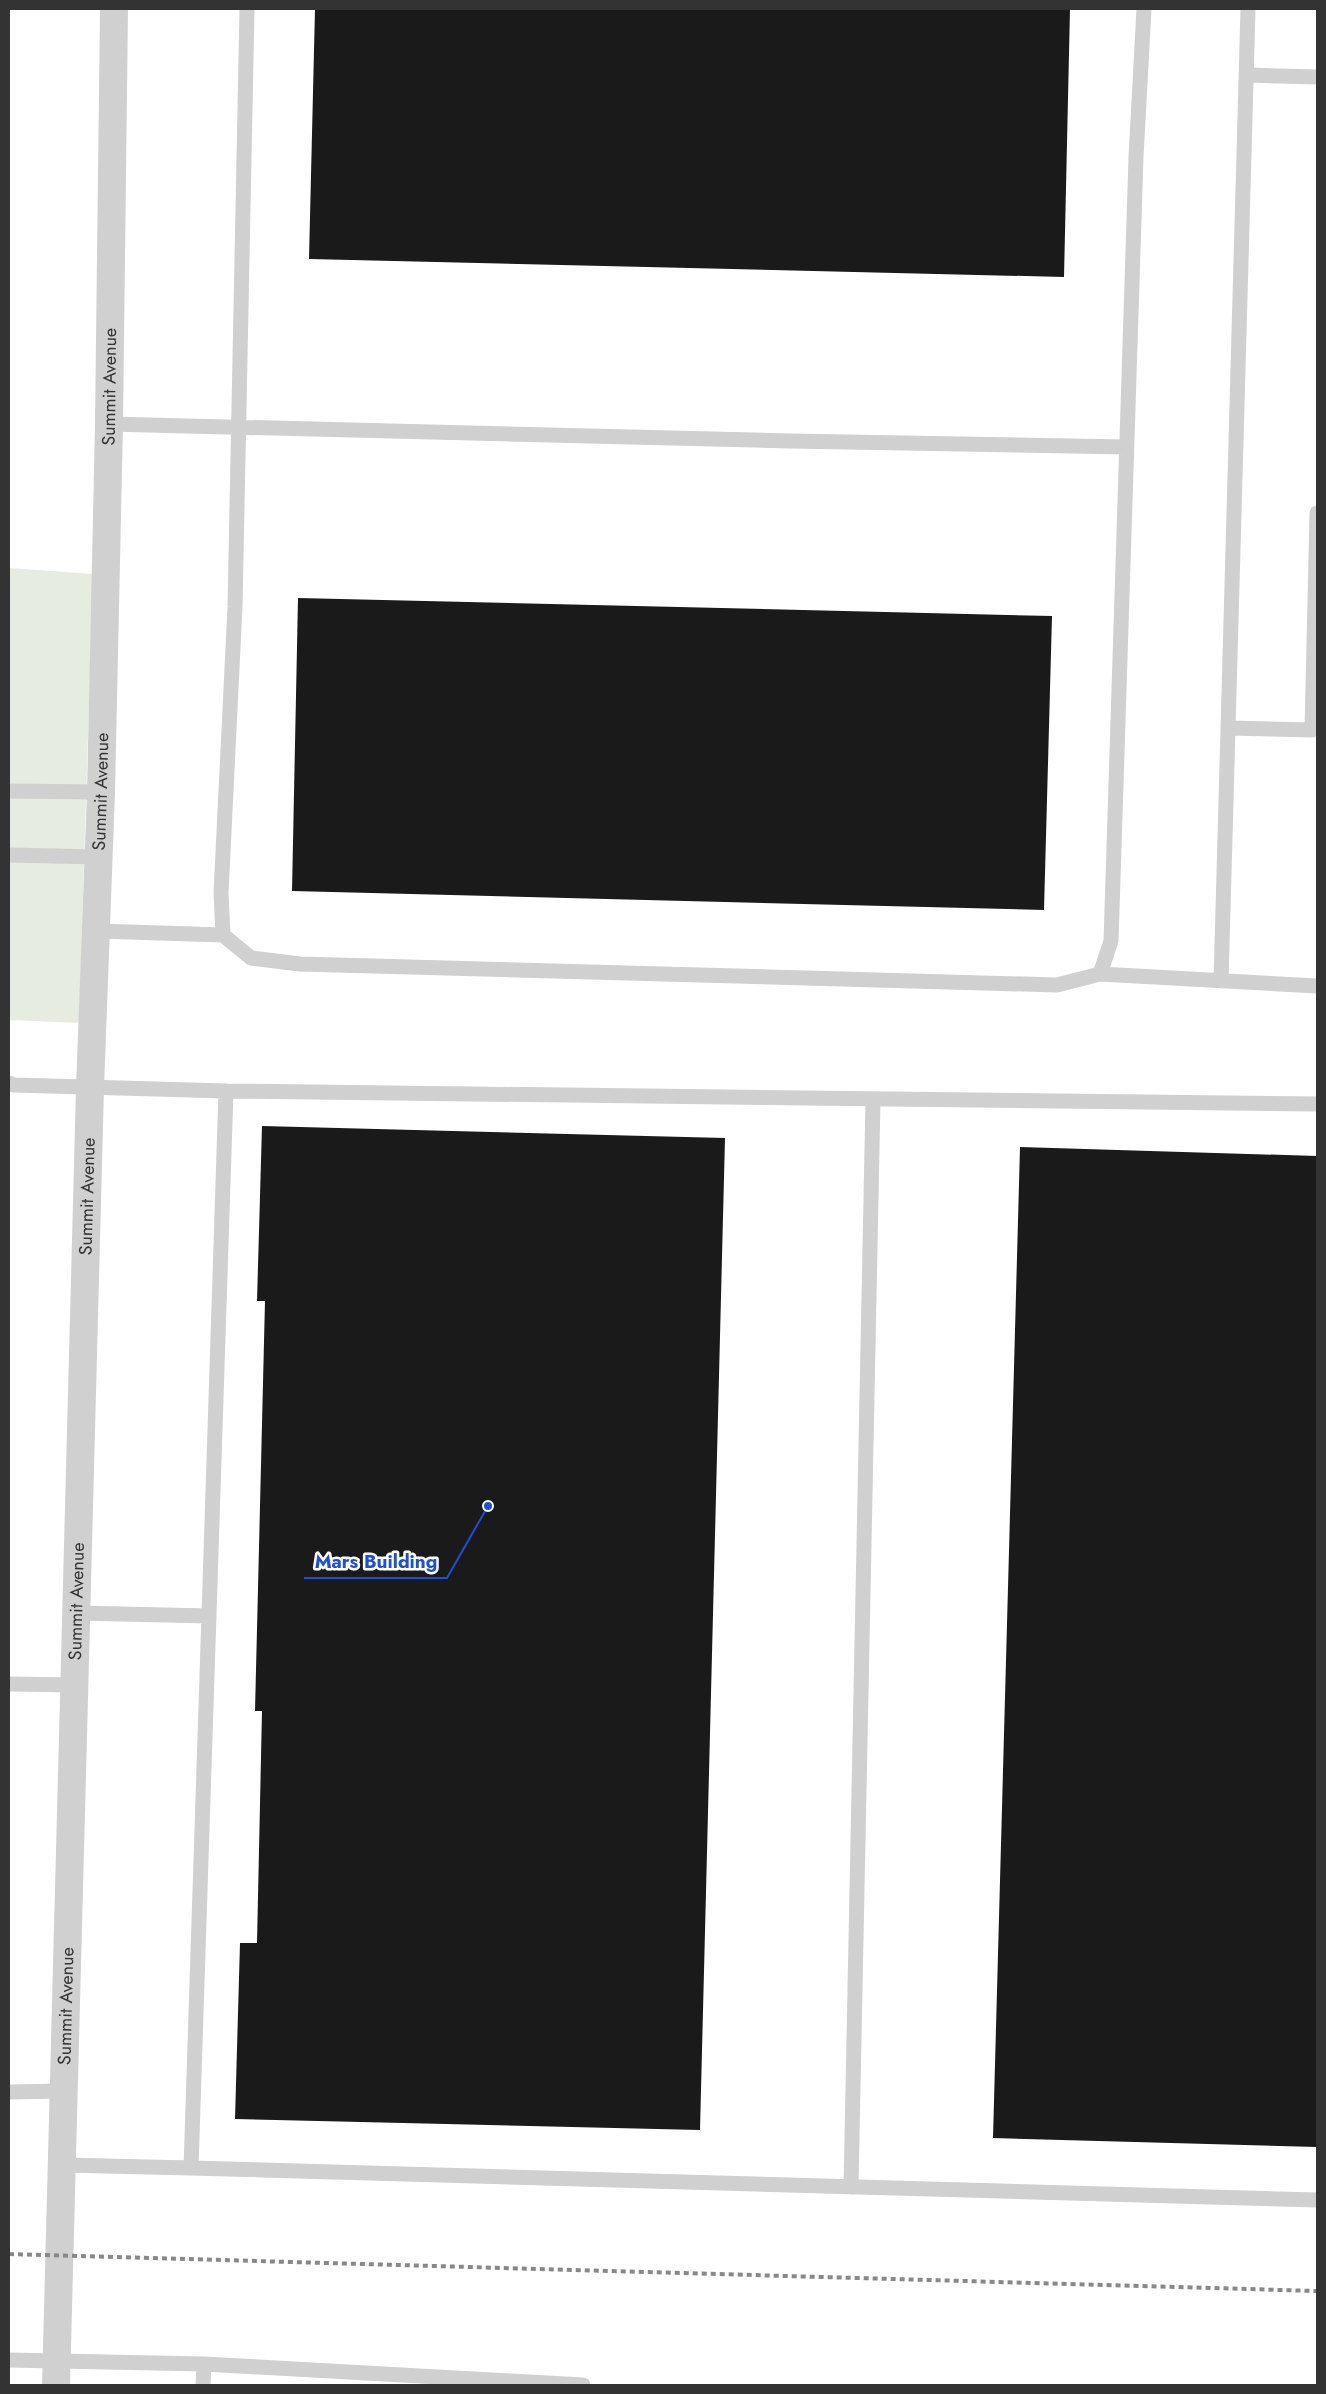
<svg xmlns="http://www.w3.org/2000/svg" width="1326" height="2394" viewBox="0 0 1326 2394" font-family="Jost,sans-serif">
  <rect width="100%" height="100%" fill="#fff"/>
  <path fill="#e6ecdf" d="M9,568L93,574L79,1023L9,1020Z"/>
  <path fill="#1a1a1a" d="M315,9H1070L1064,277L309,259Z
    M298,598L1052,616L1044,910L292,891Z
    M262,1126L725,1138L700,2130L235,2119L240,1943H257L262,1711H255L265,1301H257Z
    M1020,1147L1317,1156V2147L993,2138Z"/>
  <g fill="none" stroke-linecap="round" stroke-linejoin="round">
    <path stroke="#d0d0d0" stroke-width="15" d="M247,9L235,607L221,893L223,935L251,958L300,964L1057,985L1100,974L1111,941L1136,157L1144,9
      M1246,75L1317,77
      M109,424L790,441L1126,447
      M1228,728L1312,730L1317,513
      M9,791L101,792
      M9,855L100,857
      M97,931L223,935
      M1100,974L1317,986
      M1221,981L1248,9
      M9,1083L14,1085L226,1091L1317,1104
      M77,1613L209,1616
      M9,1684L75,1685
      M9,2092L64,2091
      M63,2165L191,2168L226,1091
      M191,2168L1317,2200
      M851,2187L873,1099
      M9,2360L204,2364L583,2385
      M203,2385L204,2364"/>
    <path stroke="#d0d0d0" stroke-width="28" id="s1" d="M56,2385L90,1088L101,792L109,424L114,9"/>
    <path stroke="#888" stroke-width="4" stroke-dasharray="5 4" stroke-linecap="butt" d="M9,2254L1317,2291"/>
  </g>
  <g text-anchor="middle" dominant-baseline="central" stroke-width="5" stroke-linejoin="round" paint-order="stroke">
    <g font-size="18" fill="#333" stroke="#fff">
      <text stroke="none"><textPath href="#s1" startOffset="1999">Summit Avenue</textPath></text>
      <text stroke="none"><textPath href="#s1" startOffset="1594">Summit Avenue</textPath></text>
      <text stroke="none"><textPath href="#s1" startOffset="1189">Summit Avenue</textPath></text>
      <text stroke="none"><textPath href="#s1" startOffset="784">Summit Avenue</textPath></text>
      <text stroke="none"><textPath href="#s1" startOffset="379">Summit Avenue</textPath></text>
    </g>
  </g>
  <path fill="none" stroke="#1d4ed8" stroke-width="2" d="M488 1506L447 1578H304"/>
  <circle fill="#1d4ed8" stroke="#fff" stroke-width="2" cx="488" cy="1506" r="5"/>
  <g font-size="19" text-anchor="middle" font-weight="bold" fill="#1d4ed8" stroke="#fff" stroke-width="5" stroke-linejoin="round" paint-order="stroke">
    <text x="376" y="1568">Mars Building</text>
  </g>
  <rect width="1326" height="2394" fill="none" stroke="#333333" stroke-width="20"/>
</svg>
